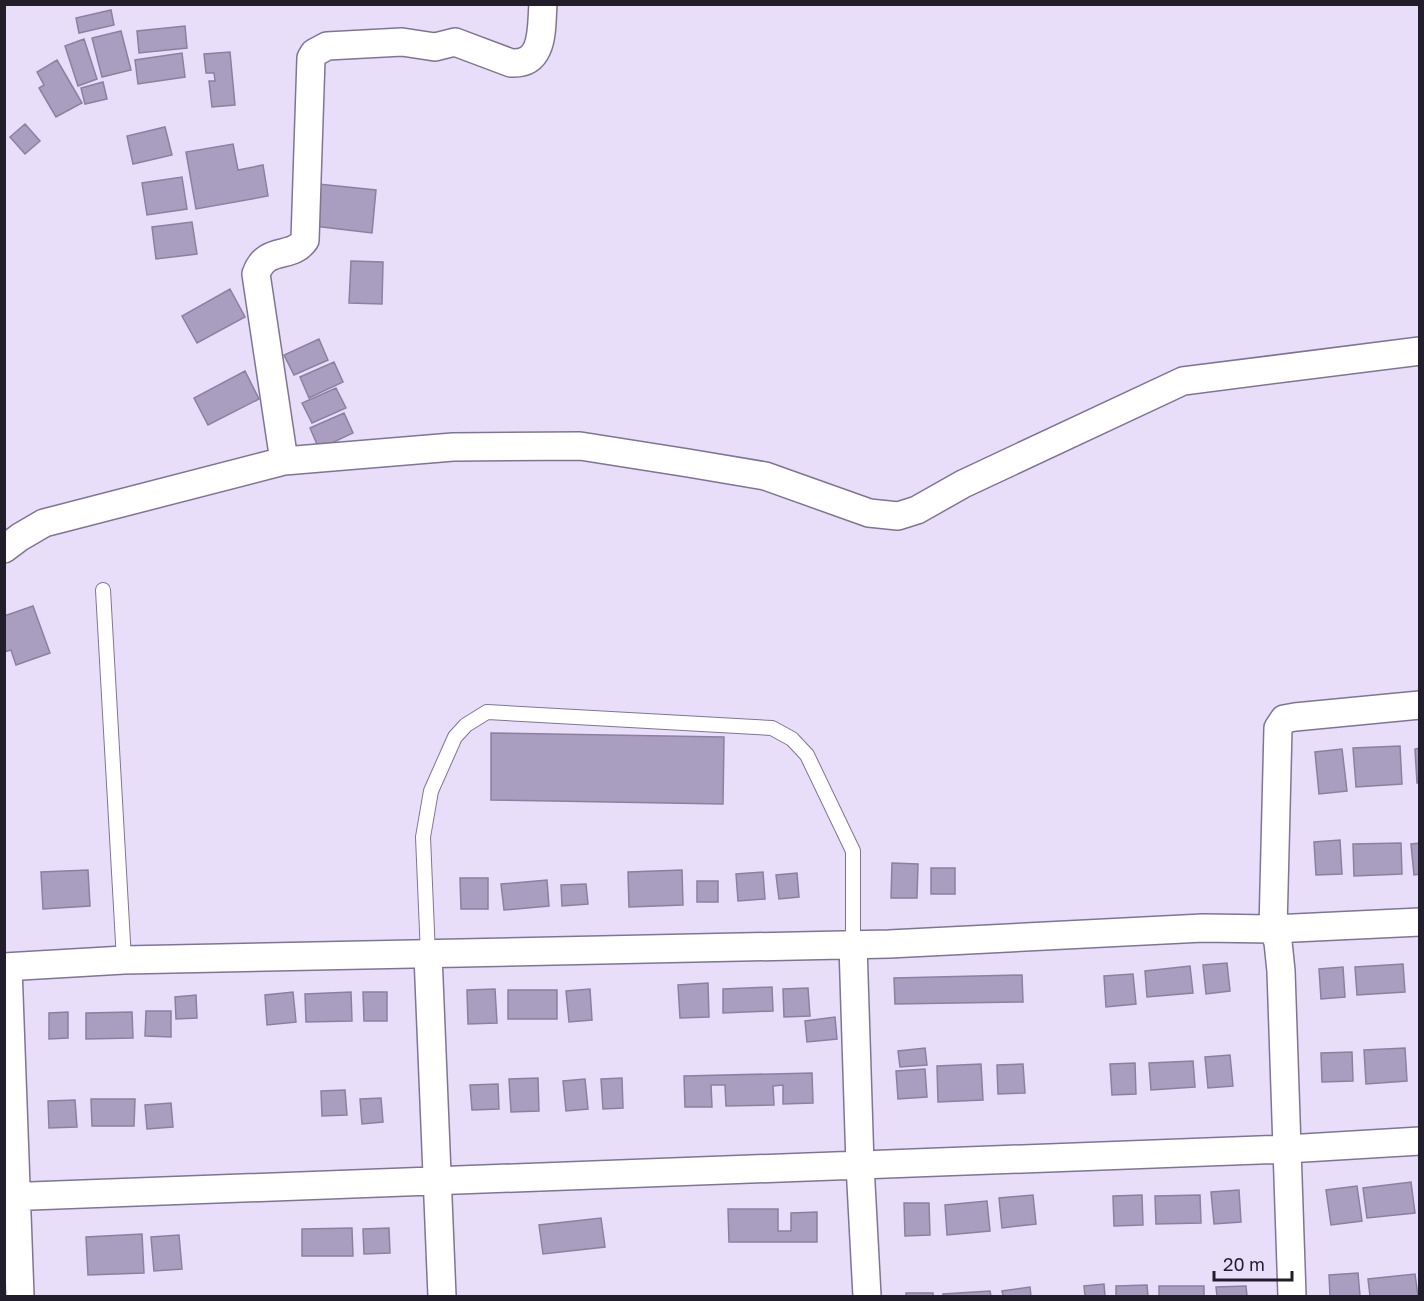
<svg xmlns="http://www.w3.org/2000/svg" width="1424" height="1301" viewBox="0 0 1424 1301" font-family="'Golos Text',sans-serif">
  <rect width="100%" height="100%" fill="#e8defa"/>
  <path fill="#aa9ec0" stroke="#8b80a0" stroke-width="1.5" d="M111,10L114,25L79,33L76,18Z
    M185,26L187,48L139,53L137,31Z
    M121,31L131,70L102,77L92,38Z
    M84,39L97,79L78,86L65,46Z
    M230,52L235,105L212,107L209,81H215L214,73H206L204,54Z
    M182,53L185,77L138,84L135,60Z
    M57,60L82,103L56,117L39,88L44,85L37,72Z
    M103,82L107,99L85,104L81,88Z
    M25,124L40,141L25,154L10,137Z
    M165,127L172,155L133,164L127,136Z
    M233,144L238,170L263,165L268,196L196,209L186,152Z
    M182,177L187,209L147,215L142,183Z
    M318,184L376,190L372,233L314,226Z
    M192,222L197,254L156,259L152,227Z
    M351,261L383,262L382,304L349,303Z
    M230,289L245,317L197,343L182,316Z
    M319,339L328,360L294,375L284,355Z
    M334,362L343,382L309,398L300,377Z
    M245,371L259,399L208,425L194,398Z
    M336,388L346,408L312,423L302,403Z
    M344,413L353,433L319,449L310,428Z
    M33,606L50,653L16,665L11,650L4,652V616Z
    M491,733L724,737L723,804L491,800Z
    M1400,746L1402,784L1356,787L1353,748Z
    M1420,748V783H1417L1415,749Z
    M1342,749L1347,791L1319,794L1315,752Z
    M1340,840L1342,874L1316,875L1314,842Z
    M1401,843L1402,874L1354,876L1353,844Z
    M1420,843V874L1414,875L1411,844Z
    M892,863L918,864L917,898H891Z
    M931,868H955V894H931Z
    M88,870L90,906L43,909L41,872Z
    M682,870L683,905L629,907L628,872Z
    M763,872L765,899L738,901L736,874Z
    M797,873L799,897L779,899L776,875Z
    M460,878H488V909H461Z
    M547,880L549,906L504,910L501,884Z
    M697,881H718V902H697Z
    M586,884L588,904L562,906L561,885Z
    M1227,963L1230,991L1206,994L1203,965Z
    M1403,964L1405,992L1357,995L1355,967Z
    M1190,966L1193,993L1147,997L1145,971Z
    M1343,967L1345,997L1321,999L1319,969Z
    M1133,974L1136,1004L1106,1007L1104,976Z
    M1022,975L1023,1002L895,1004L894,978Z
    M708,983L709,1017L680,1018L678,985Z
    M772,987L773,1011L723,1013V989Z
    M808,988L810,1016L784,1017L783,989Z
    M495,989L497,1023L468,1024L467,990Z
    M590,989L592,1020L569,1022L566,991Z
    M508,990H557V1019H508Z
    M293,992L296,1022L267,1025L265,995Z
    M351,992L352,1021L306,1022L305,994Z
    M363,992H387V1021H364Z
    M196,995L197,1018L176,1019L175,997Z
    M146,1011H171V1037L145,1036Z
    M68,1012V1038L49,1039V1013Z
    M132,1012L133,1038L86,1039V1013Z
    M835,1017L837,1039L807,1042L805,1021Z
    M925,1048L927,1065L900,1067L898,1051Z
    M1405,1048L1407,1081L1366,1084L1364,1050Z
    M1352,1052L1353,1081L1322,1082L1321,1053Z
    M1230,1055L1233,1086L1208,1088L1205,1057Z
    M1193,1061L1195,1087L1151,1090L1149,1063Z
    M1135,1063L1136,1094L1112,1095L1110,1064Z
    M981,1064L983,1100L938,1102L937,1066Z
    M1023,1064L1025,1093L998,1094L997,1065Z
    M925,1069L927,1097L898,1099L896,1071Z
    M812,1073L813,1103L783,1104V1085L773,1086L774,1105L726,1106L725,1085H711L712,1107H685L684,1076Z
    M538,1078L539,1111L511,1112L509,1079Z
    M622,1078L623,1108L603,1109L601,1079Z
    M585,1079L588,1109L566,1111L563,1081Z
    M498,1084L499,1109L472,1110L470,1085Z
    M345,1090L347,1115L322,1116L321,1091Z
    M381,1098L383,1122L362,1124L360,1099Z
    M91,1099H135L134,1126H92Z
    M75,1100L77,1127L49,1128L48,1101Z
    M171,1103L173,1127L147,1129L145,1105Z
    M1411,1182L1415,1213L1367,1218L1363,1188Z
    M1357,1186L1362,1221L1331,1225L1326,1190Z
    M1239,1190L1241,1222L1214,1224L1211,1192Z
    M1033,1195L1036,1224L1002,1228L999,1198Z
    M1142,1195L1143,1225L1114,1226L1113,1196Z
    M1200,1195L1201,1223L1156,1224L1155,1196Z
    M987,1201L990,1231L947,1235L945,1205Z
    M904,1203H929L930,1235L905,1236Z
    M728,1209H778V1231H791V1213L817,1212V1242H729Z
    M601,1218L605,1247L543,1254L539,1225Z
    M352,1228L353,1256H302V1229Z
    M389,1228L390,1253L364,1254L363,1229Z
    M142,1234L144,1273L88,1275L86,1237Z
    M179,1235L182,1269L154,1271L151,1237Z
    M1358,1273L1360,1296H1330L1329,1275Z
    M1415,1274L1418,1296H1370L1368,1279Z
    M1104,1284L1105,1296H1085L1084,1286Z
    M1147,1285L1148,1296H1116V1286Z
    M1159,1286H1204V1296H1159Z
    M1246,1286L1247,1296H1217L1216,1287Z
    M1030,1287L1031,1296H1003L1002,1291Z
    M990,1291L991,1296H943V1294Z
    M906,1293H933V1296H906Z"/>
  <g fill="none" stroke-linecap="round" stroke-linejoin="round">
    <g stroke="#807494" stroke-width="16">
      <path id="lane" d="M103,590L124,960
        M428,955L423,837L431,791L455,737L466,725L487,712L772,728L792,739L807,755L853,851V945"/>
    </g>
    <g stroke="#807494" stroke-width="30">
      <path id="street" d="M284,461L256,274C266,245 292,260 305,240L311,58L314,53L327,46L402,42L435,47L455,42L511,63C545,65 541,28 543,4
        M4,549L20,537L44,523L284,461L453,447L580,446L688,463L765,476L869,513L898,516L917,510L963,484L1183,381L1420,351
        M1420,705L1295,717L1284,719L1278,728L1273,929L1420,922
        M853,945L860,1165L867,1296
        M428,955L442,1296
        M4,967L124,960L889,944L1203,928L1273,929L1278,942L1281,971L1292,1296
        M8,967L20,1296
        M4,1197L1287,1149L1420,1141"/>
    </g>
    <use href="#lane" stroke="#fff" stroke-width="14"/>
    <use href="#street" stroke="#fff" stroke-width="27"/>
  </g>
  <rect width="1424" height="1301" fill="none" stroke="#221d2a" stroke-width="12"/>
  <path d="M1214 1271v9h78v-9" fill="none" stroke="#221d2a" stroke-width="3"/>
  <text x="1223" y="1271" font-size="18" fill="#221d2a" stroke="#e8defa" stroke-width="4.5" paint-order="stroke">20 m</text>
</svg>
